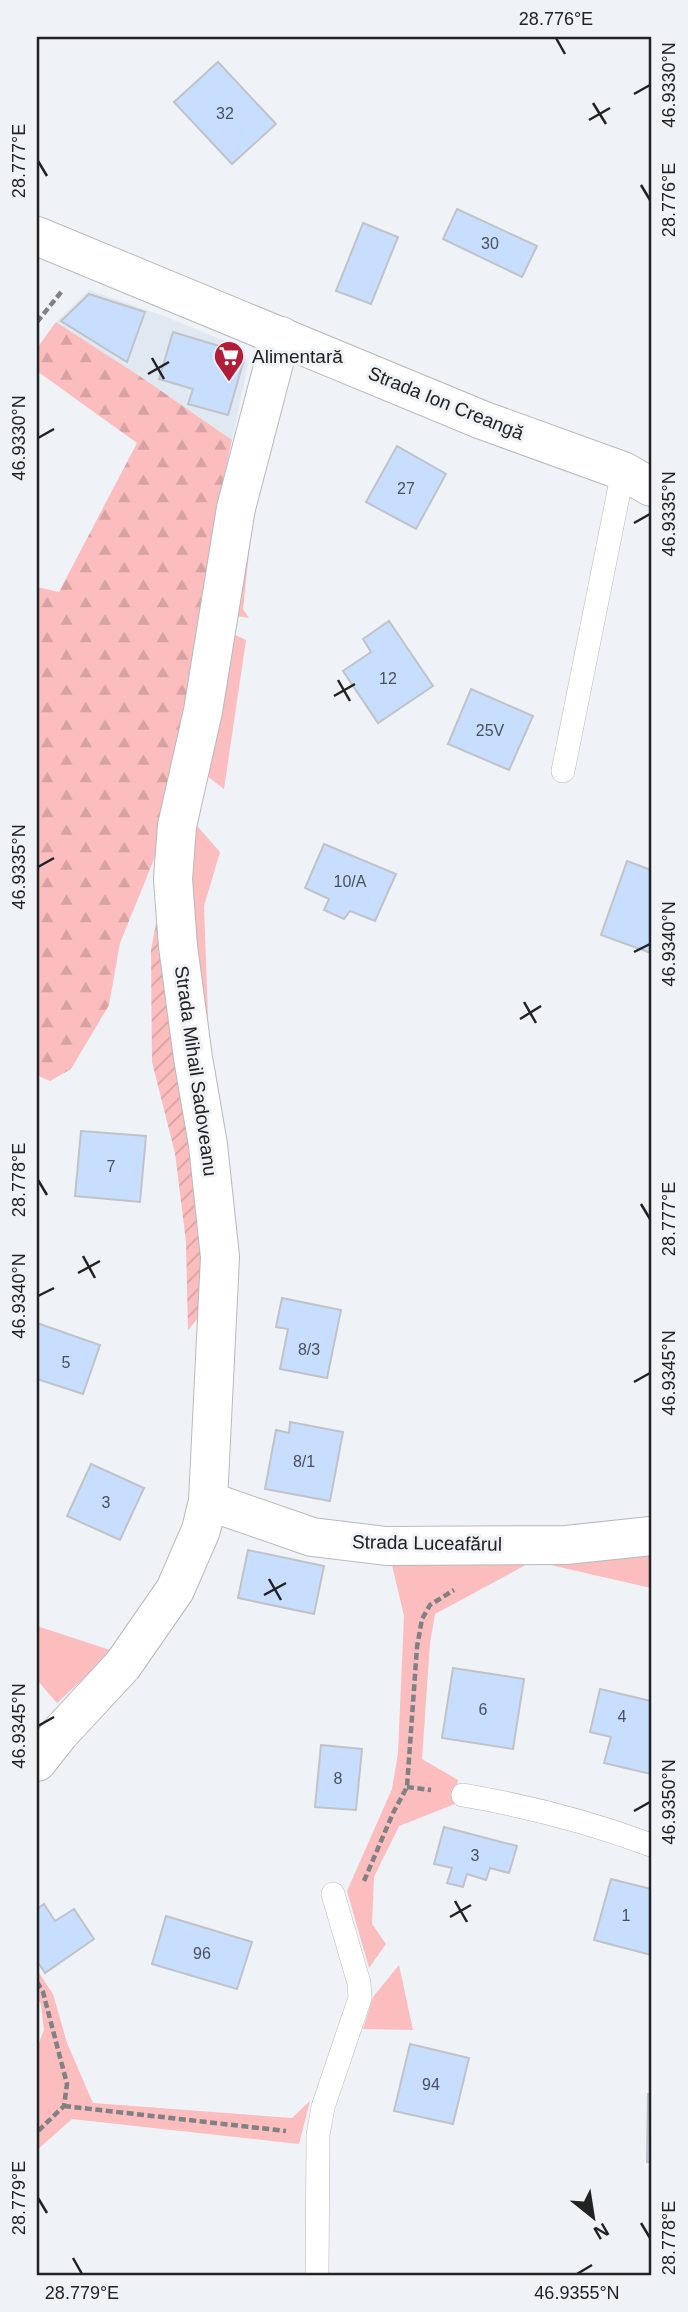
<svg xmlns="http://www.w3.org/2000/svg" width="688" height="2312" viewBox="0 0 688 2312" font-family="Arial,sans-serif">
  <defs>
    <pattern id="forest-firs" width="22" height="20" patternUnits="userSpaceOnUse" patternTransform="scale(1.75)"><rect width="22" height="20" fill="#fbbdbd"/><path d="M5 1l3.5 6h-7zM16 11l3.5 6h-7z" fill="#d7a2a2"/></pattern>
    <pattern id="garden-furrows" width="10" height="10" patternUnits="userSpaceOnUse" patternTransform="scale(1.75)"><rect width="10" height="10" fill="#fbbdbd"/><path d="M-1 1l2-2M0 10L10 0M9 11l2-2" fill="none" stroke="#d7a2a2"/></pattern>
  </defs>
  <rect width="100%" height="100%" fill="#eff2f6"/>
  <path fill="#e0e8f2" d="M89,290L161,315L235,345L245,356L248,364L232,440L141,377L56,322Z"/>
  <path fill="#fbbdbd" d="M253,515L243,609L249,618L230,615Z
    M229,632L246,640L224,789L207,776Z
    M191,819L220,852L204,906L210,1073L193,1003Z
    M330,1551H651V1588L533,1561L435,1614L430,1643L422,1759L458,1780L455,1804L399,1826L374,1877L372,1924L386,1944L369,1968L347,1891L392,1789L398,1753L404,1616L392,1565Z
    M37,1626L113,1651L57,1703L37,1680Z
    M399,1965L413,2030L363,2029L373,1997Z
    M37,1970L53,1994L67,2043L93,2103L292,2118L310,2101L299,2144L72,2119L37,2150V2048L44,2030L41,2005L37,1996Z"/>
  <path fill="url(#forest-firs)" d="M56,322L141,377L232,440L214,524L218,546L161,842L120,943L109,1005L71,1069L50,1081L37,1075V587L59,592L137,443L37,371V348Z"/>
  <path fill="url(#garden-furrows)" d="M165,876L200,1181L205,1310L188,1330L186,1242L175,1153L152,1062L151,950Z"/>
  <path fill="#c8deff" stroke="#c0c3c7" stroke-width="2" d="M218,62L276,124L232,164L174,102Z
    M457,209L537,246L522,277L443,239Z
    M363,223L398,237L371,304L336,291Z
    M89,294L145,312L127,362L61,321Z
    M173,332L219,346L216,356L243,363L228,415L188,404L193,389L159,379Z
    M397,446L446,474L416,529L366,502Z
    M389,621L433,686L378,723L343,671L371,652L363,639Z
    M471,689L533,716L509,770L448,744Z
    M324,844L396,874L375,921L350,911L344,919L324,910L329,899L305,888Z
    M627,861L651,870V953L601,935Z
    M81,1131L146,1136L140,1202L75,1196Z
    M282,1298L341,1310L327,1378L280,1369L288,1329L276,1327Z
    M37,1323L100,1345L83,1394L37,1379Z
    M290,1422L343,1432L330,1501L265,1489L276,1430L289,1433Z
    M91,1464L144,1488L120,1540L67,1516Z
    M248,1550L324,1566L314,1614L238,1598Z
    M453,1668L524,1679L513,1749L442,1738Z
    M600,1689L651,1701V1774L604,1763L611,1737L590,1732Z
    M321,1745L362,1749L356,1810L315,1807Z
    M444,1827L517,1846L509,1873L490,1868L486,1880L467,1874L463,1887L447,1883L452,1868L434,1864Z
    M611,1879L651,1889V1955L594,1940Z
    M44,1904L55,1921L74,1909L94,1939L45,1973L37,1961V1909Z
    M166,1916L252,1942L237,1989L152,1964Z
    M410,2044L469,2058L453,2124L394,2111Z
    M648,2094H651V2162H647Z"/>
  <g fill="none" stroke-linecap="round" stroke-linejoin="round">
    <g stroke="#b7b9be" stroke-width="24">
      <path id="lane" d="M563,771L623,471
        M463,1795C527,1806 590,1822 651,1845
        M317,2275L318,2135L323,2107L360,1998L359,1983L333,1894"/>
    </g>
    <g stroke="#b7b9be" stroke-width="40">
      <path id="street" d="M208,1501L312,1537L386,1546L566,1545L651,1536
        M37,1762L60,1733L123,1665L175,1590L201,1530L208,1501L220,1257L208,1145L193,1058L178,946L173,879L177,826L203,711L236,508L281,336"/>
    </g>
    <g stroke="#b7b9be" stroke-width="40">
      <path id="secondary" d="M37,236L482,420L623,471L651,487"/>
    </g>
    <path stroke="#7f8184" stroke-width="4.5" stroke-dasharray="7 3.5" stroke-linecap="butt" d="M37,322L62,291
      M407,1787L431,1790
      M364,1881L393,1813L407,1787L417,1647L422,1619L430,1605L454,1590
      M37,1982L43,1992L67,2084L64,2106L37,2132
      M64,2106L286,2131"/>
    <use href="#lane" stroke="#fff" stroke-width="23"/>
    <use href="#street" stroke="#fff" stroke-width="38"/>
    <use href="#secondary" stroke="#fff" stroke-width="38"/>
  </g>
  <path fill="none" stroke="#212224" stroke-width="2.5" d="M556,38L565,54M634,94L650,85M593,103L606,124M589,120L610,108M38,161L47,176M641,185L650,200M152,358L164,379M148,374L169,362M38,438L54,429M634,523L650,514M338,680L350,701M334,696L355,684M38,867L54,858M634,952L650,944M524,1002L536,1023M520,1019L541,1006M38,1180L47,1195M641,1204L650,1219M83,1256L95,1278M78,1273L100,1261M38,1296L54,1288M634,1382L650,1373M269,1579L281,1600M264,1595L286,1583M38,1726L54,1717M634,1811L650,1802M455,1901L467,1922M450,1917L471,1905M38,2198L47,2213M641,2223L650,2238M73,2258L82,2274M577,2274L592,2265"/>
  <defs>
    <g id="supermarket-pin" transform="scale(1.575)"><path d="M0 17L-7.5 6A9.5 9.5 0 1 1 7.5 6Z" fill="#b11d37" stroke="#eff2f6"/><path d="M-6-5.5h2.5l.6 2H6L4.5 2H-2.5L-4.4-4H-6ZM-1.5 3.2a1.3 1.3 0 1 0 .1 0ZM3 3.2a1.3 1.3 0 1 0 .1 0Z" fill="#fff"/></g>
  </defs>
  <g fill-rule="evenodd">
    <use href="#supermarket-pin" x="229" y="356"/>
  </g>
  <g text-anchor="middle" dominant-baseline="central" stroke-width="6" stroke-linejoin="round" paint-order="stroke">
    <g font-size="16" fill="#4b515b">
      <text x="225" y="113">32</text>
      <text x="490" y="243">30</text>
      <text x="406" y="488">27</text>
      <text x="388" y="678">12</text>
      <text x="490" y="730">25V</text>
      <text x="350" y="881">10/A</text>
      <text x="111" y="1166">7</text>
      <text x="309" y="1349">8/3</text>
      <text x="66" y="1362">5</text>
      <text x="304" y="1461">8/1</text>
      <text x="106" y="1502">3</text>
      <text x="483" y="1709">6</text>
      <text x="622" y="1716">4</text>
      <text x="338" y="1778">8</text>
      <text x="475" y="1855">3</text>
      <text x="626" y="1915">1</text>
      <text x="202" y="1953">96</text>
      <text x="431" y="2084">94</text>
    </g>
    <g font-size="19" fill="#212224" stroke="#eff2f6" text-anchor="start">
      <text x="252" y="356">Alimentară</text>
    </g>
    <g font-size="19" fill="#212224" stroke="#eff2f6">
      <text transform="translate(446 403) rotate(22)">Strada Ion Creangă</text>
      <text transform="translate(196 1071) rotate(82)">Strada Mihail Sadoveanu</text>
      <text transform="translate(427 1543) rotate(1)">Strada Luceafărul</text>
    </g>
  </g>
  <rect width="688" height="2312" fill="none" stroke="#eff2f6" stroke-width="77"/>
  <g transform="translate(593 2217) rotate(150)" stroke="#eff2f6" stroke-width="5" paint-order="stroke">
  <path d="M0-5L12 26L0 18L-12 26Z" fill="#212224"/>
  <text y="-10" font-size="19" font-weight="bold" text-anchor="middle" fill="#212224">N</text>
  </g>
  <rect x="38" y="38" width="612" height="2236" fill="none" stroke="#212224" stroke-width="2.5"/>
  <g font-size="18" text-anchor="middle" fill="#212224">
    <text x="556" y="25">28.776°E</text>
    <text transform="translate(669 85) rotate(-90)" y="6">46.9330°N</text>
    <text transform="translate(19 161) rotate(-90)" y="6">28.777°E</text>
    <text transform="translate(669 200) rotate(-90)" y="6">28.776°E</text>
    <text transform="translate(19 438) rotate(-90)" y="6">46.9330°N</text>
    <text transform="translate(669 514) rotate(-90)" y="6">46.9335°N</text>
    <text transform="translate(19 867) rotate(-90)" y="6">46.9335°N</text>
    <text transform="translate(669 944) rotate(-90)" y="6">46.9340°N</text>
    <text transform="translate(19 1180) rotate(-90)" y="6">28.778°E</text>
    <text transform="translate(669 1219) rotate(-90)" y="6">28.777°E</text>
    <text transform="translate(19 1296) rotate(-90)" y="6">46.9340°N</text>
    <text transform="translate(669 1373) rotate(-90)" y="6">46.9345°N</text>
    <text transform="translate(19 1726) rotate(-90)" y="6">46.9345°N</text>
    <text transform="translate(669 1802) rotate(-90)" y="6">46.9350°N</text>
    <text transform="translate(19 2198) rotate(-90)" y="6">28.779°E</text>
    <text transform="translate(669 2238) rotate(-90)" y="6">28.778°E</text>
    <text x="82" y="2299">28.779°E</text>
    <text x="577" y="2299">46.9355°N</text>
  </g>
</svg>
